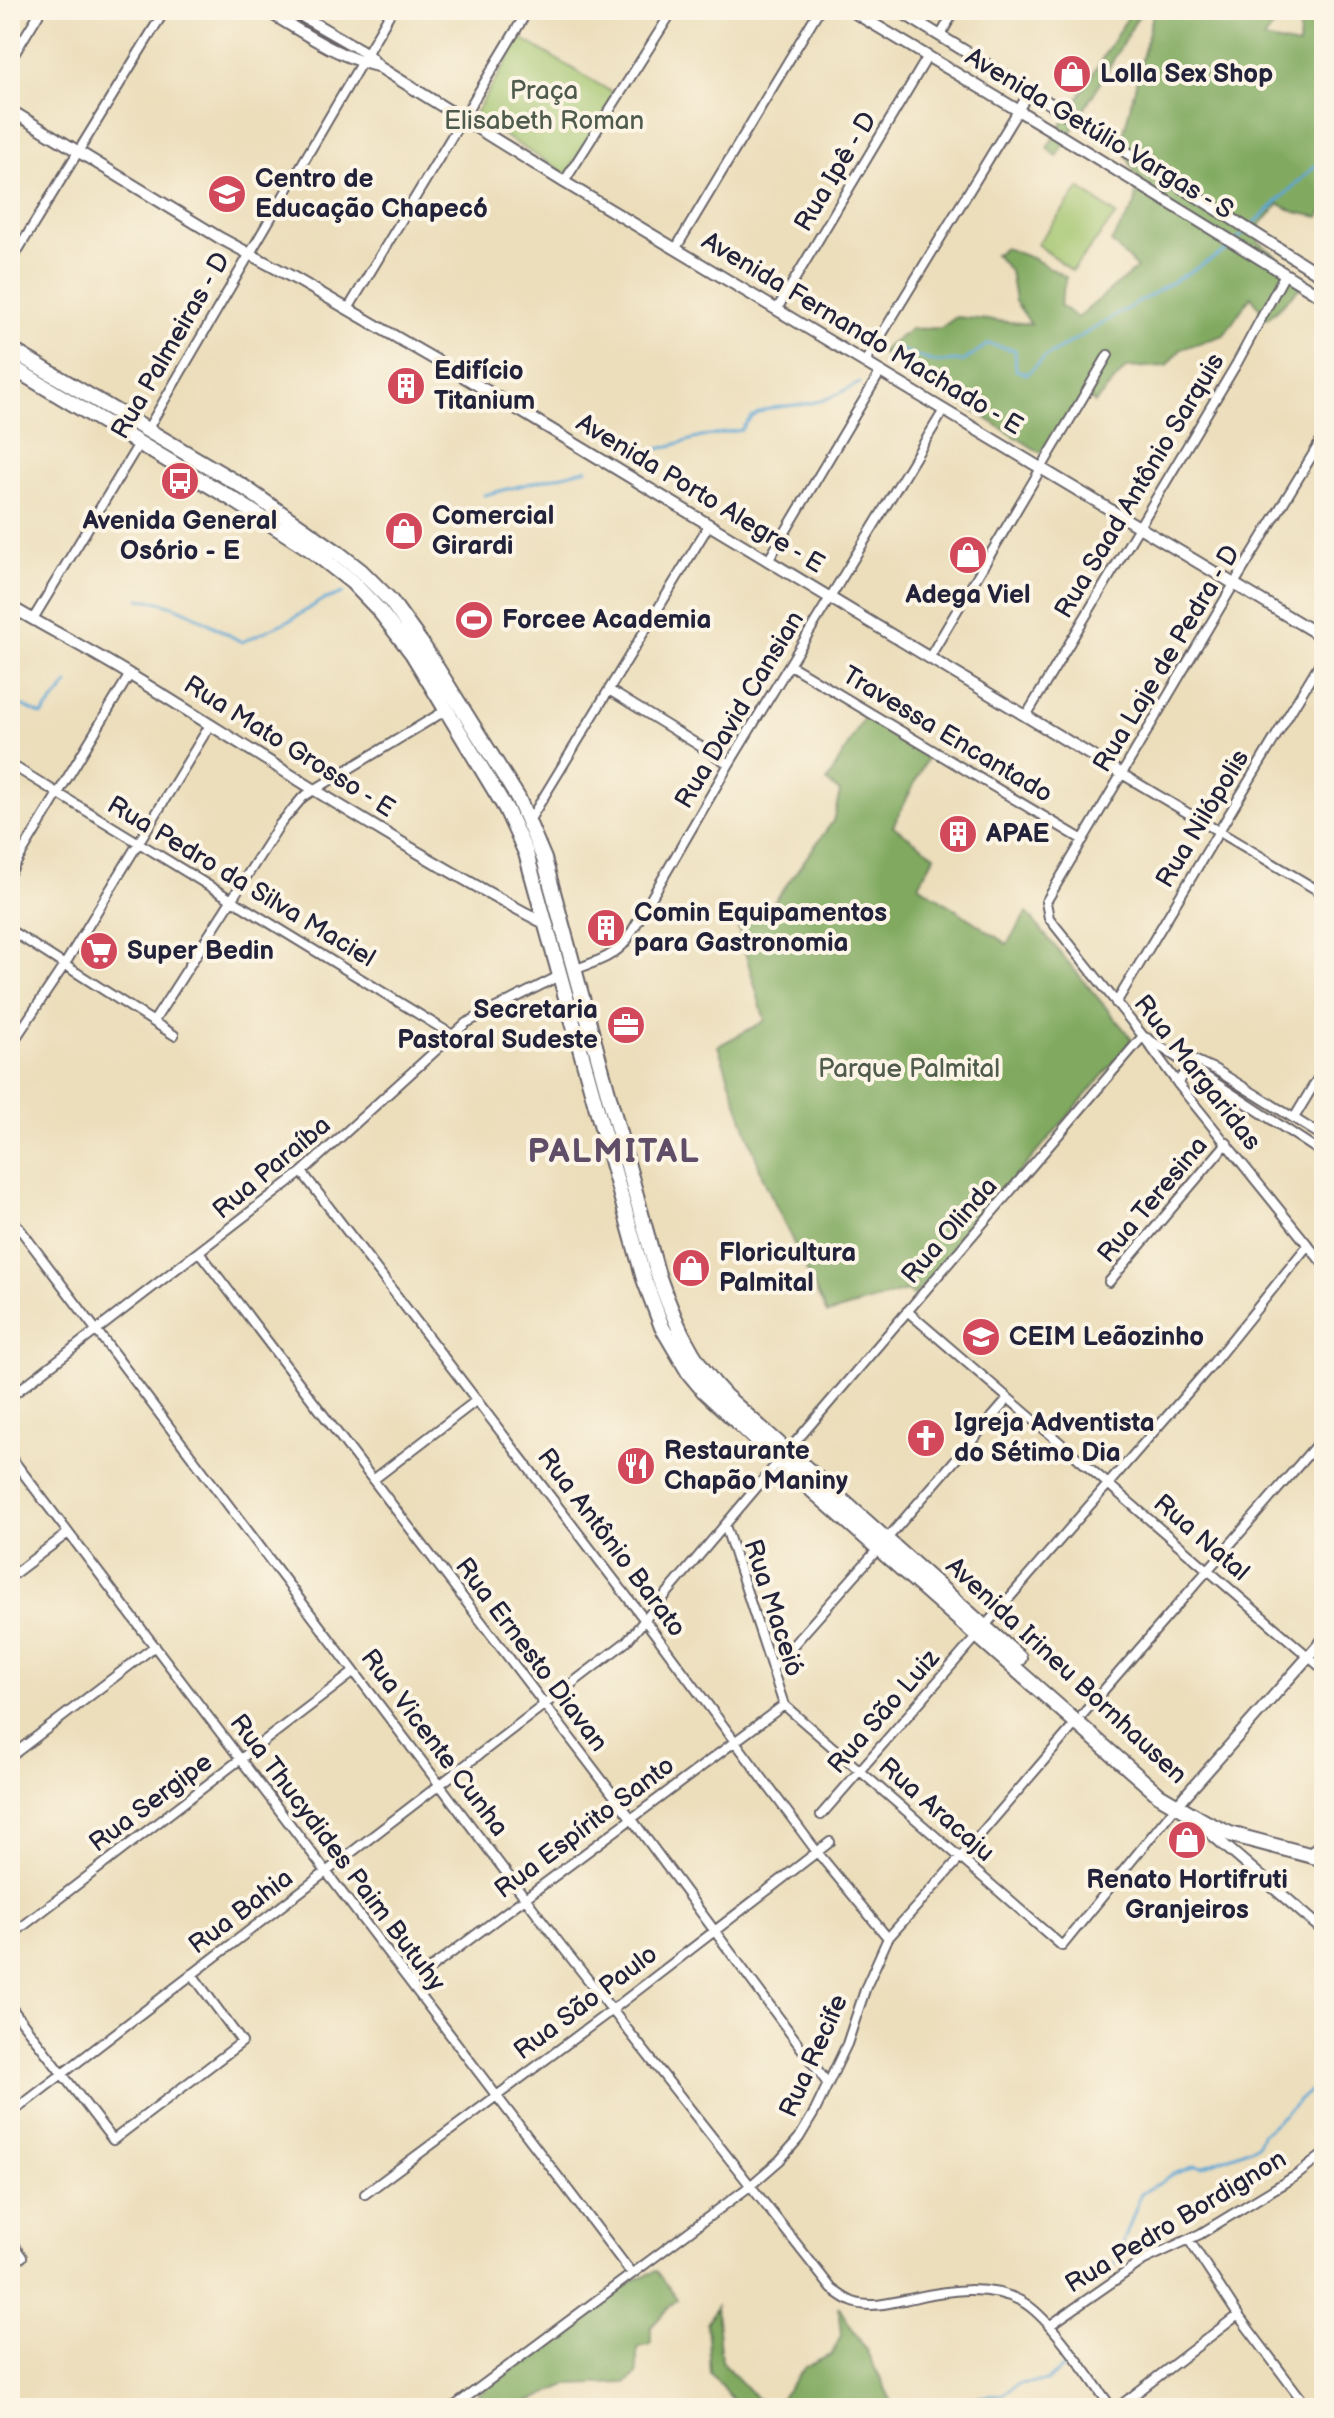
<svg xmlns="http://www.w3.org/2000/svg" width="1334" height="2418" viewBox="0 0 1334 2418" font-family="'Balsamiq Sans',sans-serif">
  <rect width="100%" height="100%" fill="#fcf5e5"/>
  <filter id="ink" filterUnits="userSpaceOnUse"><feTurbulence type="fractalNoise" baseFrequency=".0125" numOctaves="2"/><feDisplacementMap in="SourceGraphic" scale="16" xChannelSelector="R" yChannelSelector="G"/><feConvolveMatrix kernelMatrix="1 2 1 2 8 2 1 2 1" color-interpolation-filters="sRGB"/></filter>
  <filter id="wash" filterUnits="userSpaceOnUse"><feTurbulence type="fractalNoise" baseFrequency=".006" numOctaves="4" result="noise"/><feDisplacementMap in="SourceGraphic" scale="32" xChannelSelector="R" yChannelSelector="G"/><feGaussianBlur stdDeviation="1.8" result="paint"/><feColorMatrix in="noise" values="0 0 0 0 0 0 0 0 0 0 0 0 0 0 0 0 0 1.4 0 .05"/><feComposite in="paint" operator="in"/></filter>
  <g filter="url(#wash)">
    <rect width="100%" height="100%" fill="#ecdebb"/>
    <path fill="#a2c46e" stroke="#627354" stroke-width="2" d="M521,38L615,94L567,174L473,117Z
      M1080,188L1116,215L1072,271L1037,244Z"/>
    <path fill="#81aa61" stroke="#52664e" stroke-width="2" d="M1132,10H1142L1057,157L1047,148Z
      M1154,10H1285L1264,39L1299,46L1301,10L1324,24V209L1319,217L1295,212L1279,204L1259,226L1258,241L1307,281L1267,319L1251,296L1224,335L1181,349L1167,366L1126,368L1095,403L1085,394L1041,453L880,352L911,329L941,328L956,317L1031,324L1015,301L1010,271L995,254L1005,248L1034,259L1066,277L1060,305L1077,318L1137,268L1111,242L1135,205L1137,178L1121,144Z
      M865,716L928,756L893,826L935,855L919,885L1007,944L1027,913L1133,1040L914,1296L906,1291L827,1314L763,1178L718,1046L765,1021L733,910L757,921L771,906L833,821L840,792L827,782Z
      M657,2271L677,2299L651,2327V2344L637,2348V2374L626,2383L567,2385L526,2403L521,2408H460L636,2279Z
      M838,2306L866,2350L895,2408H740L710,2373L707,2323L716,2307L721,2361L762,2404L779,2400L805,2367L831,2355L841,2336Z"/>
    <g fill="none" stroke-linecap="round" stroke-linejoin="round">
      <path stroke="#5ba5d3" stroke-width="3" d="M894,348L934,362L964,361L988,344L1015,350L1016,370L1027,374L1044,358L1225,251L1316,165
        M635,456L701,437L741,430C761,399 789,410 820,401C833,398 847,389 860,383
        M484,495L587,469
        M139,599C182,602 205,623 242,642L292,619L321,601L343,593
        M10,700L42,715L68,684
        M1114,2267L1141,2194L1171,2175L1195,2166L1202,2167L1258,2145L1262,2134L1321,2081L1324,2075
        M953,2408L977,2397L1002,2395L1018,2384L1047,2381L1066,2365"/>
    </g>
  </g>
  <g filter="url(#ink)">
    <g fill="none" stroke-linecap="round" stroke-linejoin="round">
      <g stroke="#696468" stroke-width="12">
        <path id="minor" d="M940,36L955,10
          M10,61L41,10
          M564,182L673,10
          M676,248L819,10
          M10,263L165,10
          M348,309L528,10
          M777,309L928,56
          M865,362L1030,91
          M147,430L392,10
          M1324,436L1234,584L1046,902L1049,918L1143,1036L1178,1084L1324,1265
          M768,561L881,371
          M33,619L140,442
          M929,658L1108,355
          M790,665L1083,840
          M609,690L729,764
          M1026,716L1237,363L1285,274
          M10,764L451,1034
          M1122,774L1324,894
          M529,821L709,525
          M10,873L130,674
          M10,930L174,1035
          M576,969C595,962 614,957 627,940L729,764L944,410
          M1116,1003L1324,656
          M154,1021L280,824L303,797L314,790L448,709
          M1147,1038L1324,1154
          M10,1042L17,1036L65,964L210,725
          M1172,1050L1216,1070L1324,1137
          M1178,1084L1181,1077L1193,1068
          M1294,1118L1324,1068
          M302,1172L644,1619L817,1852L888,1938
          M10,1216L560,1944L832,2289C838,2293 845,2299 853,2302C872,2309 894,2302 913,2298C947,2290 988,2284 1021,2301C1050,2316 1091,2380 1112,2408
          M200,1253L631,1818L828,2084
          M1109,1282L1227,1143
          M907,1311L1324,1670
          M10,1397L302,1172L466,1023L561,975
          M787,1452L1143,1036
          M10,1456L632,2274
          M373,1480L477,1400
          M725,1525L784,1705
          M886,1540L1008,1399
          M10,1577L68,1533
          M984,1627L1209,1368L1308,1245
          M772,1669L878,1549
          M784,1705L1062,1946L1177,1805
          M1083,1714L1324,1436
          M10,1757L155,1646
          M821,1815L978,1635
          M1309,1855L1324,1837
          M10,1936L354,1672
          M411,1983L784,1705
          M10,2006L113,2140L242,2042L192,1974
          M10,2114L626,1642L779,1461
          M365,2194L612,2010L830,1842
          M10,2240L22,2257
          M1189,2240L1238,2315L1308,2408
          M1049,2326L1144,2260L1200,2234L1297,2175L1324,2154
          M452,2408L750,2186L780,2160L799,2138L815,2111L847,2044L866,1987L888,1938L960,1858L1077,1722
          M1117,2408L1238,2315"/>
      </g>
      <g stroke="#696468" stroke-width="14">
        <path id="tertiary" d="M265,10C301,31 337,57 377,66
          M291,10L366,53L379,67L564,182L1324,638
          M850,10L1051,130L1324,298
          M898,10L1030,91L1324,277
          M10,110L220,238L296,279L446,366L1122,774
          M10,606C50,630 92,651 132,676C268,760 403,849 546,924
          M1183,1810L1177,1805L1324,1639
          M1201,1825L1324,1931"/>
      </g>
      <g stroke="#696468" stroke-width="18">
        <path id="primary" d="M10,349L242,486L338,553L361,571L390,600L423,646L518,798L544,859L657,1272C673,1318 690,1360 725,1396L1019,1658
          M10,366L234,500L310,549L352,582L378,609L412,653L506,809L526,853L644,1279L662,1327L689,1373L704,1391L779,1461L1159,1795L1205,1822L1230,1834L1324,1859"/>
      </g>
      <use href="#minor" stroke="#fff" stroke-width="8"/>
      <use href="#tertiary" stroke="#fff" stroke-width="10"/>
      <use href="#primary" stroke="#fff" stroke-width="14"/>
    </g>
  </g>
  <defs>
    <g id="shop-disc" transform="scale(2)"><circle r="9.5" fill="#d1495b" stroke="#fcf5e5"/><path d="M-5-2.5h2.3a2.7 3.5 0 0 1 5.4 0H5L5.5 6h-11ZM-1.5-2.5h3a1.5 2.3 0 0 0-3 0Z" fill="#fff"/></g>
    <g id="school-disc" transform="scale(2)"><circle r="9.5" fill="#d1495b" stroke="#fcf5e5"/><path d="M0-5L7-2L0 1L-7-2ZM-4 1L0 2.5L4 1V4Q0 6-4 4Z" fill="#fff"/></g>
    <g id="building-disc" transform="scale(2)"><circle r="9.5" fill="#d1495b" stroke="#fcf5e5"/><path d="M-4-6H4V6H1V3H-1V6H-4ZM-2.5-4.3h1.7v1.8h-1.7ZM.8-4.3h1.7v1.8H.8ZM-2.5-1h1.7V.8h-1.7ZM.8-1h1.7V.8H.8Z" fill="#fff"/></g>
    <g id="bus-disc" transform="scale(2)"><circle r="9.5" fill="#d1495b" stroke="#fcf5e5"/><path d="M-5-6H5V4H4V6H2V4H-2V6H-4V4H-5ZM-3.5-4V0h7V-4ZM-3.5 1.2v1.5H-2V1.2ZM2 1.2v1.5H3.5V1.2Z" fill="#fff"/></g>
    <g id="stadium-disc" transform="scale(2)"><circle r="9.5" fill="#d1495b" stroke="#fcf5e5"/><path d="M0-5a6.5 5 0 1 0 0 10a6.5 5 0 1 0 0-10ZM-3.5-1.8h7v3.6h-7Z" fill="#fff"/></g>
    <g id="supermarket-disc" transform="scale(2)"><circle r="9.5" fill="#d1495b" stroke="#fcf5e5"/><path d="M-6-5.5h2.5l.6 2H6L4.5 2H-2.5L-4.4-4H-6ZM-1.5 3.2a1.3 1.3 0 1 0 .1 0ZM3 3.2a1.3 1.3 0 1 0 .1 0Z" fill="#fff"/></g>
    <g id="office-disc" transform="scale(2)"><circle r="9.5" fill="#d1495b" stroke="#fcf5e5"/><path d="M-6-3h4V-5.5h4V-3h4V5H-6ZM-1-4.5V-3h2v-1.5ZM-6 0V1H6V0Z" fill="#fff"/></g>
    <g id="church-disc" transform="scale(2)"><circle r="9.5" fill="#d1495b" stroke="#fcf5e5"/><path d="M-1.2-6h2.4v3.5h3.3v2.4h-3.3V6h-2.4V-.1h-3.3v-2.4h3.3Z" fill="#fff"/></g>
    <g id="restaurant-disc" transform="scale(2)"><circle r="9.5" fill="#d1495b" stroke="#fcf5e5"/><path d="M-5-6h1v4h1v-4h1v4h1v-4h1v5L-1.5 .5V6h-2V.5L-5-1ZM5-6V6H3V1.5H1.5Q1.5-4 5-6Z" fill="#fff"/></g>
  </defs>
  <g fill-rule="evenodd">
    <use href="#shop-disc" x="1072" y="74"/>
    <use href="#school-disc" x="227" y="194"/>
    <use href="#building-disc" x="406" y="386"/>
    <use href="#bus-disc" x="180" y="481"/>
    <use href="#shop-disc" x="404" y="531"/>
    <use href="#shop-disc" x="968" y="555"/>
    <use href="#stadium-disc" x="474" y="620"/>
    <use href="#building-disc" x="958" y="834"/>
    <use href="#building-disc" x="606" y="928"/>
    <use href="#supermarket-disc" x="99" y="951"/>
    <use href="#office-disc" x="626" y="1025"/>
    <use href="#shop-disc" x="691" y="1268"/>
    <use href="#school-disc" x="981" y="1337"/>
    <use href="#church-disc" x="926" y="1438"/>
    <use href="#restaurant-disc" x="636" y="1466"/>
    <use href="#shop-disc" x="1187" y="1840"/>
  </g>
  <g text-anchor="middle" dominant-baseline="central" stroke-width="8" stroke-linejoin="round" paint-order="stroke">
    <g font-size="26" font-weight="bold" fill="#22223b" stroke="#fcf5e5" text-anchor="start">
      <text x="1100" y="74">Lolla Sex Shop</text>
      <text x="255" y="179">Centro de<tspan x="255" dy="30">Educação Chapecó</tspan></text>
      <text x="434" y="371">Edifício<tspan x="434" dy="30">Titanium</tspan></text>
      <text x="432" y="516">Comercial<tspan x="432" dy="30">Girardi</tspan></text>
      <text x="180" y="521" text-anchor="middle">Avenida General<tspan x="180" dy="30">Osório - E</tspan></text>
      <text x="968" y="595" text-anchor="middle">Adega Viel</text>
      <text x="502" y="620">Forcee Academia</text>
      <text x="986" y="834">APAE</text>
      <text x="634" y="913">Comin Equipamentos<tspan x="634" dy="30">para Gastronomia</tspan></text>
      <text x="127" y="951">Super Bedin</text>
      <text x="598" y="1010" text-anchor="end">Secretaria<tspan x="598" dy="30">Pastoral Sudeste</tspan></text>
      <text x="719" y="1253">Floricultura<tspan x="719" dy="30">Palmital</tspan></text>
      <text x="1009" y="1337">CEIM Leãozinho</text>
      <text x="954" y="1423">Igreja Adventista<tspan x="954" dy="30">do Sétimo Dia</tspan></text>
      <text x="664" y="1451">Restaurante<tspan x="664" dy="30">Chapão Maniny</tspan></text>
      <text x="1187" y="1880" text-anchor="middle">Renato Hortifruti<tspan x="1187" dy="30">Granjeiros</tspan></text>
    </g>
    <g font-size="26" fill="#4f5b4d" stroke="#fcf5e5">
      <text x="544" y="91">Praça<tspan x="544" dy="30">Elisabeth Roman</tspan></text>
      <text x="909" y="1069">Parque Palmital</text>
    </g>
    <g font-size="26" fill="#22223b" stroke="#fcf5e5">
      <text transform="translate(1099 134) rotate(31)">Avenida Getúlio Vargas - S</text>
      <text transform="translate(836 172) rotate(-59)">Rua Ipê - D</text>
      <text transform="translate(862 334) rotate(31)">Avenida Fernando Machado - E</text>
      <text transform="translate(171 346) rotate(-60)">Rua Palmeiras - D</text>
      <text transform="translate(1140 486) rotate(-59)">Rua Saad Antônio Sarquis</text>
      <text transform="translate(700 494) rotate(31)">Avenida Porto Alegre - E</text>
      <text transform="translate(1167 659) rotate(-59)">Rua Laje de Pedra - D</text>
      <text transform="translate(740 710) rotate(-59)">Rua David Cansian</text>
      <text transform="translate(947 735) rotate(31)">Travessa Encantado</text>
      <text transform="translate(289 747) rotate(32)">Rua Mato Grosso - E</text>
      <text transform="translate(1203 819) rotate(-59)">Rua Nilópolis</text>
      <text transform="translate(241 882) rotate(31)">Rua Pedro da Silva Maciel</text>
      <text transform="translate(1197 1073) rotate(52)">Rua Margaridas</text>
      <text transform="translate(272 1168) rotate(-40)">Rua Paraíba</text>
      <text transform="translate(1153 1200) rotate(-50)">Rua Teresina</text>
      <text transform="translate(950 1231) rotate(-49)">Rua Olinda</text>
      <text transform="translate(1201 1538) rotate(41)">Rua Natal</text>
      <text transform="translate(611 1543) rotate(53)">Rua Antônio Barato</text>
      <text transform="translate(773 1608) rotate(72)">Rua Maceió</text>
      <text transform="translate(531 1655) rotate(53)">Rua Ernesto Diavan</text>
      <text transform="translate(1066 1671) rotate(43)">Avenida Irineu Bornhausen</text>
      <text transform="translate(884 1712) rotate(-49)">Rua São Luiz</text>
      <text transform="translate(434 1743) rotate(53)">Rua Vicente Cunha</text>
      <text transform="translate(151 1803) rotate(-37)">Rua Sergipe</text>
      <text transform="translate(936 1810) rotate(41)">Rua Aracaju</text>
      <text transform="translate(585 1828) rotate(-37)">Rua Espírito Santo</text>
      <text transform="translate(337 1853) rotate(53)">Rua Thucydides Paim Butuhy</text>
      <text transform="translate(241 1912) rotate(-37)">Rua Bahia</text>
      <text transform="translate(586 2003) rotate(-37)">Rua São Paulo</text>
      <text transform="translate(814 2056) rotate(-66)">Rua Recife</text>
      <text transform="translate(1176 2222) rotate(-31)">Rua Pedro Bordignon</text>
    </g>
    <g font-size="34" font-weight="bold" letter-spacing="2" fill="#604e68" stroke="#fcf5e5">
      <text x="614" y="1151">PALMITAL</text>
    </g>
  </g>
  <rect width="1334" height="2418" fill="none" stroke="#fcf5e5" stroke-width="40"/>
</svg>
